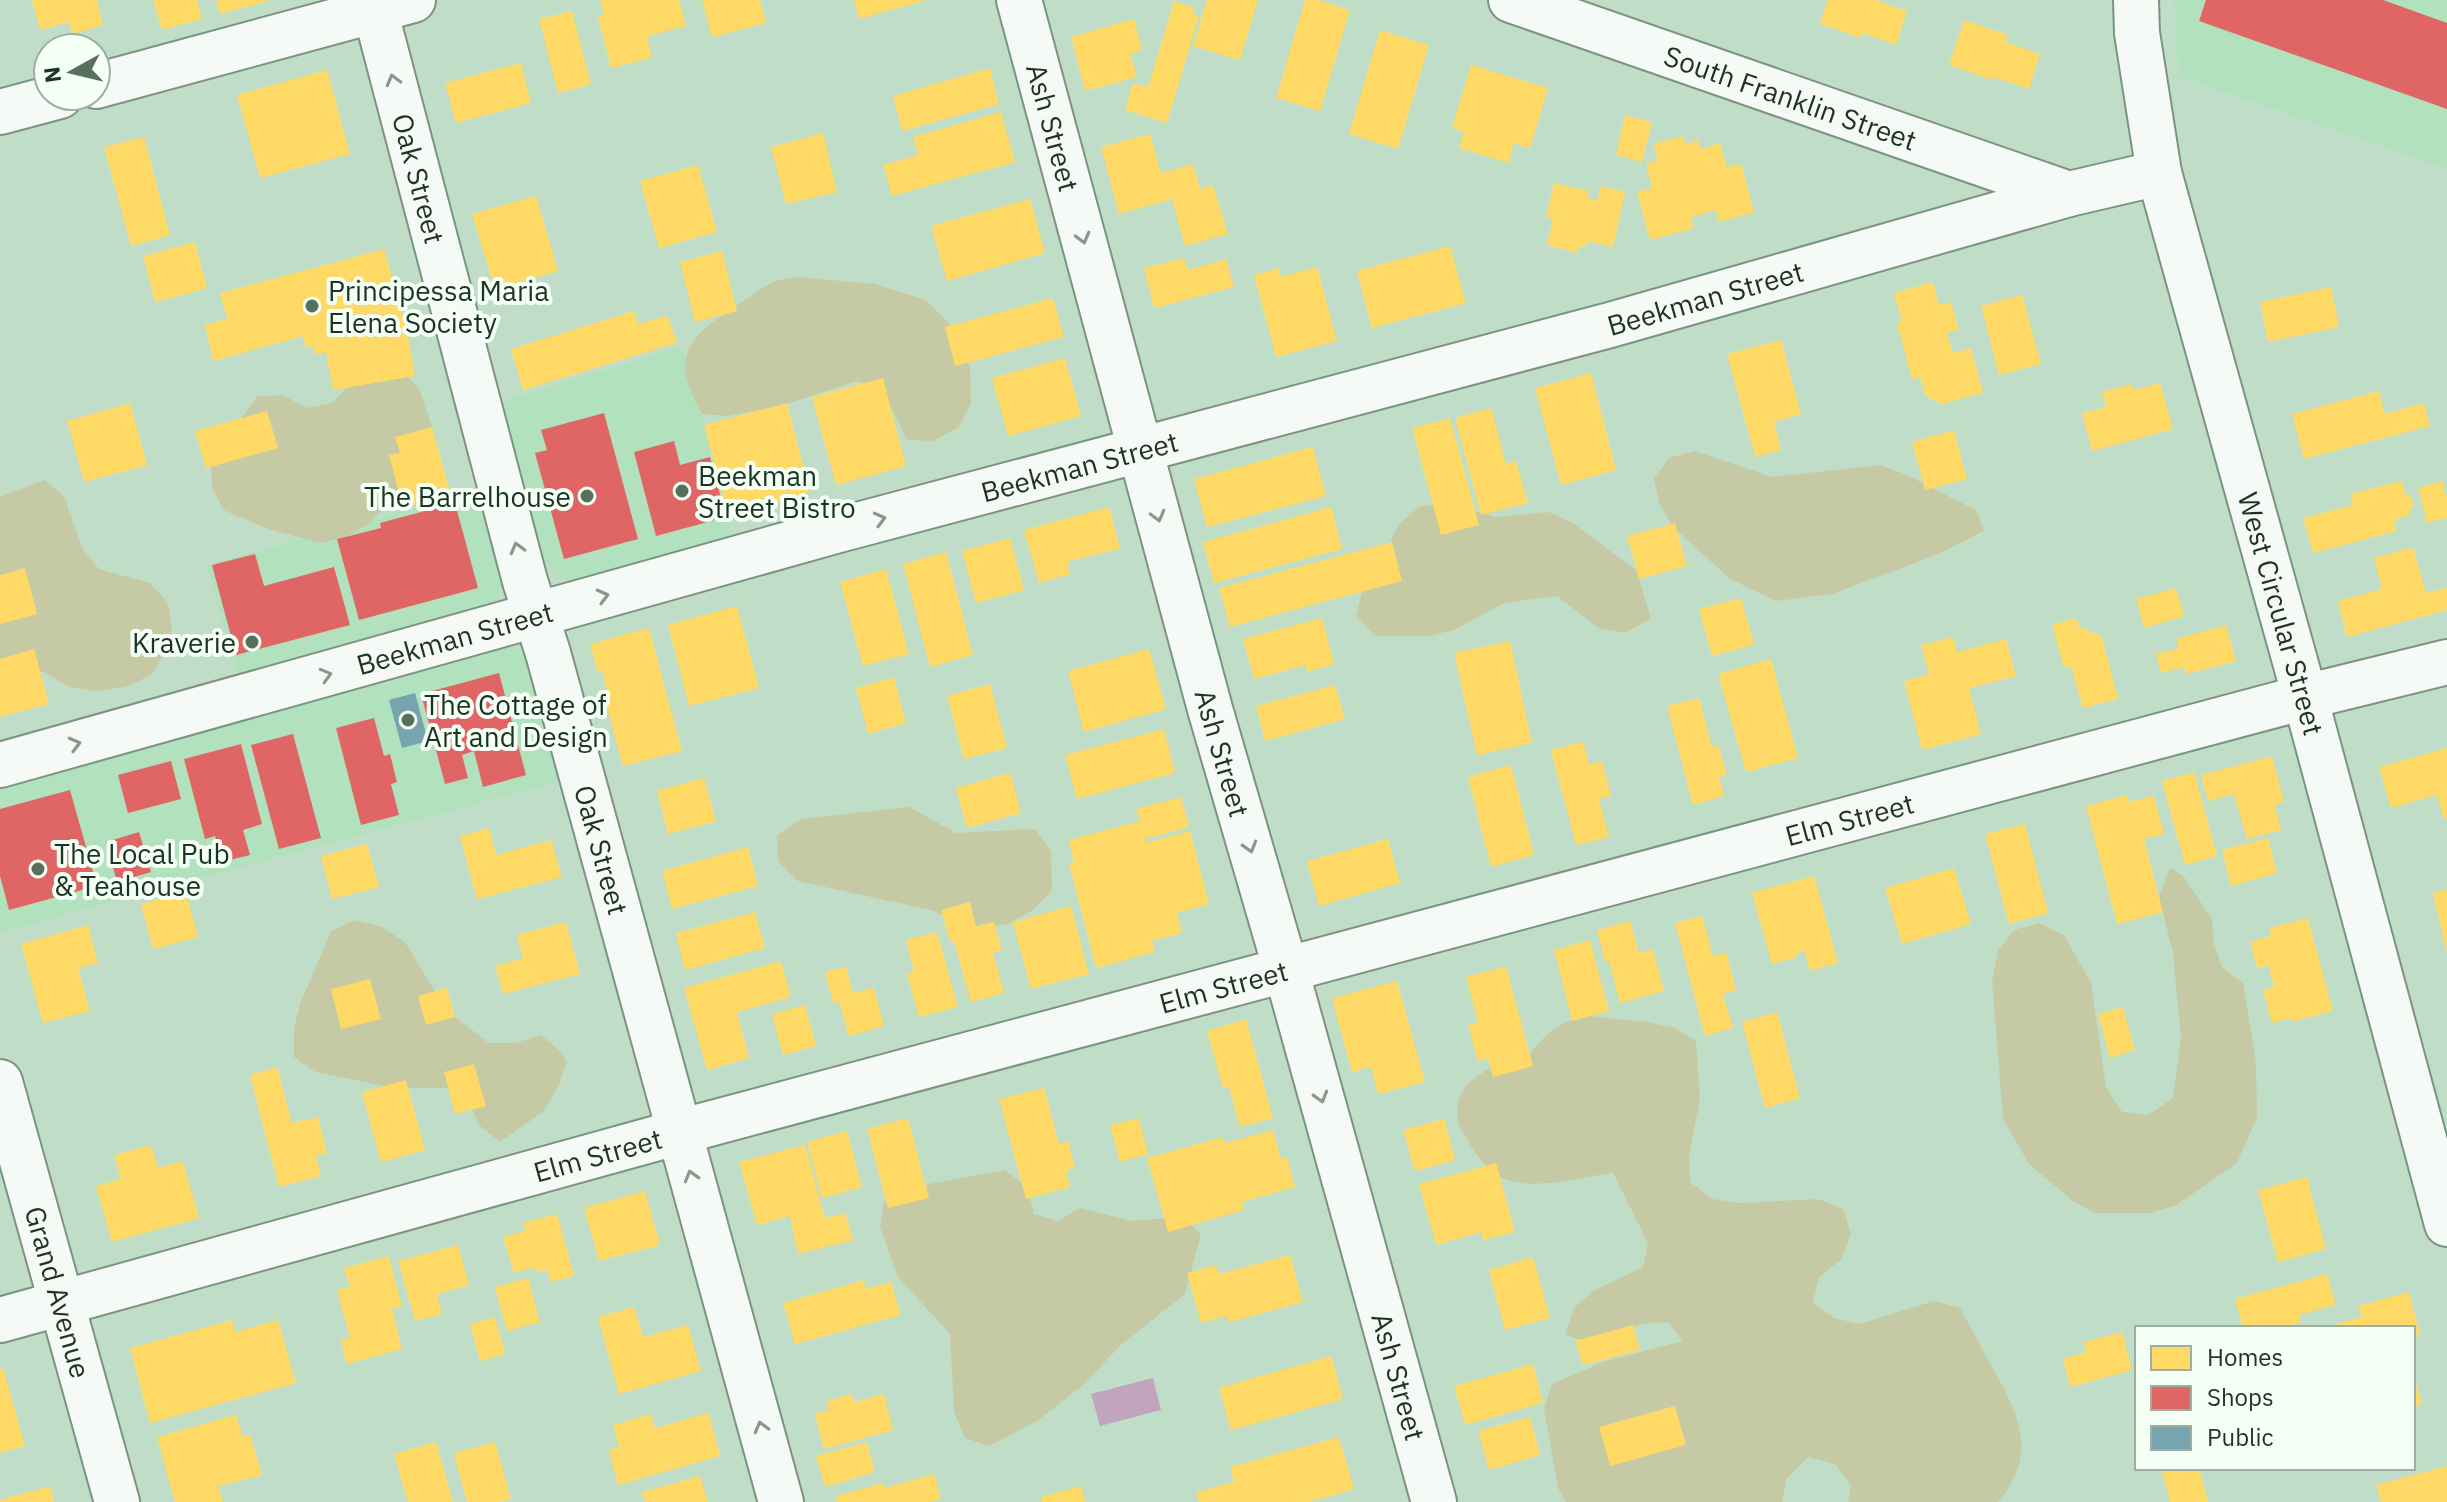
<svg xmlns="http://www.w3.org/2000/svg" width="2447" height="1502" viewBox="0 0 2447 1502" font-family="'IBM Plex Sans',sans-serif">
  <rect width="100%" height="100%" fill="#c0dec7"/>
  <path fill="#b1e1bd" d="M2174,0H2447V169L2179,76Z
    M683,347L733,538L580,579L568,580L558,576L549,568L544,558L502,401Z
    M481,490L504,581L500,592L493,601L482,606L237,674L207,565Z
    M507,646L518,650L526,657L531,667L562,781L0,932V785Z"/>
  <path fill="#c6caa4" d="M798,277L875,284L926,300L946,320L963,342L970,368L971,404L958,428L933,441L907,440L882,389L857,381L781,406L728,416L702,414C670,357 686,338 737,305C749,298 761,287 774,282C781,279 790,278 798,277Z
    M400,369L419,388L436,439L418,461L407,484L370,523L348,536L321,543L271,530L223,510L212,486L211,461L257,396L283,395L306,408L332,403L352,383Z
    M1695,451L1772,477L1880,465L1905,474L1976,510L1984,531L1936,555L1832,594L1776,601L1730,579L1672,526L1659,503L1654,478L1669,458Z
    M44,480L64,496L82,548L99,569L150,583L168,603L172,629L166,651L151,675L126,687L97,691L69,687L44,672L20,665L0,664V497Z
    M1445,502L1495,517L1549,512L1573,523L1637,571L1651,619L1625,633L1598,628L1557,596L1504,603L1454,630L1428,636H1375L1356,616L1362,592L1377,572L1398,525L1419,507Z
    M909,807L956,833L1035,829L1051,851L1052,891L1032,911L1007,924L981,929L930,910L798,881L778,861L777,835L801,819Z
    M2170,867L2184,877L2212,919L2214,943L2222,967L2243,983L2256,1062L2257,1117L2237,1163L2175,1206L2149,1213H2095L2073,1201L2029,1164L2003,1119L1992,981L1998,951L2014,930L2039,923L2064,935L2091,983L2106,1087L2122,1112L2148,1115L2173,1098L2181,1038L2173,953L2159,897Z
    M355,920L382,927L405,942L447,1011L489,1043H515L541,1035L561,1052L567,1061L558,1087L544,1111L500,1142L479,1125L469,1102L448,1088H394L315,1072L294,1057V1028L300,1004L331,931Z
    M1588,1016L1646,1022L1673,1027L1696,1041L1700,1098L1689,1155L1690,1182L1713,1199L1739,1203L1818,1199L1843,1209L1851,1234L1841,1260L1819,1277L1813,1302L1834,1318L1859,1324L1934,1301L1960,1308C1971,1328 1982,1349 1993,1369C2020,1416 2038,1454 1998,1502H1848L1851,1486L1835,1464L1808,1457L1787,1478L1782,1502H1566L1558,1488L1544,1409L1552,1384L1603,1362L1682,1341L1668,1322L1642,1324L1591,1343L1565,1335L1574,1308L1593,1291L1643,1267L1648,1243L1613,1173C1580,1177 1541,1190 1508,1180C1492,1175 1481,1161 1472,1148C1468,1140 1459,1129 1458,1121C1451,1078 1494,1064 1527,1058C1547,1032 1555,1023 1588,1016Z
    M1005,1170L1028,1188L1034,1214L1058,1221L1080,1208L1131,1221L1182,1217L1201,1234L1185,1294L1122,1344L1082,1386L1037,1421L989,1446L965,1438L954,1412L950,1334L898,1277L880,1227L884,1202L929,1184Z"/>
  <path fill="#c2a4bf" d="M1153,1378L1161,1410L1100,1426L1091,1394Z"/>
  <path fill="#ffd966" d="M32,0H97L103,25L72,34L69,22L40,30Z
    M153,0H197L202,19L162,30Z
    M216,0H268V1L220,14Z
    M600,0H679L686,26L647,36L652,58L611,68L598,16L604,14Z
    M702,0H760L766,23L712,37Z
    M854,0H924V1L859,19Z
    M1207,0H1258L1240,60L1193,46Z
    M1305,0H1318L1350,10L1320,111L1276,98Z
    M1828,0H1875L1907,11L1896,45L1863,33L1861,38L1820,24Z
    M1174,1L1195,8L1193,14L1199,16L1167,123L1125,110L1133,83L1148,87Z
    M572,11L591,84L558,93L539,19Z
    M1134,19L1142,50L1130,54L1137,77L1085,91L1071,37Z
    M1964,20L2008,35L2005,42L2040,54L2029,89L1993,77L1992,80L1949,65Z
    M1380,30L1429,45L1398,149L1349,134Z
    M521,63L531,103L456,123L445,83Z
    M1471,65L1548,88L1530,148L1514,143L1509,163L1459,148L1464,132L1452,128Z
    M990,68L999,104L902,131L893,96Z
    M327,70L350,154L260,178L237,95Z
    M1001,112L1015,162L892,196L883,165L918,155L913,137Z
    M1625,115L1652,122L1642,162L1616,155Z
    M823,133L837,192L786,204L771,147Z
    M1150,134L1161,173L1193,164L1200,189L1213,185L1228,234L1185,246L1172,199L1119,214L1101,147Z
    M1683,136L1685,144L1698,140L1700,149L1720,143L1727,167L1741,164L1754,212L1719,222L1716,210L1691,217L1694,228L1650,240L1637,192L1652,188L1646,163L1658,160L1654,144Z
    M144,137L170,235L131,246L104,147Z
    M698,165L717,232L659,248L640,181Z
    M1554,183L1589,191L1587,198L1597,200L1601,186L1625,192L1613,247L1587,241L1586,247L1579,246L1577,253L1547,245L1553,219L1546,217Z
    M536,196L558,271L495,289L472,214Z
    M1030,199L1045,253L947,281L931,226Z
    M195,242L207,288L155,302L143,256Z
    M1450,246L1466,303L1372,328L1357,271Z
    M384,249L407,331L415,376L333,390L326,352L315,355L313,346L306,348L303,336L213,361L205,325L227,319L220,293Z
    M722,251L737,311L695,322L680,262Z
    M1184,258L1188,270L1226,259L1234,287L1154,308L1144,268Z
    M1317,267L1337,341L1276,357L1254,275L1279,268L1281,277Z
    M1933,282L1939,305L1951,302L1959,330L1947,333L1953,353L1971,348L1983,393L1941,404L1925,395L1920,377L1912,380L1897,323L1902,321L1894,293Z
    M2331,287L2339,327L2268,342L2260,302Z
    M2022,295L2041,364L1999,375L1981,306Z
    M1053,298L1064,337L955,366L945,327Z
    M634,311L638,324L668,316L677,343L523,390L511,349Z
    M1781,340L1801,414L1774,422L1781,450L1755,457L1727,354Z
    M1065,358L1081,416L1008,436L992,378Z
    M1591,373L1616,470L1561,485L1535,388Z
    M883,378L906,466L836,485L812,397Z
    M2160,383L2173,429L2092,451L2082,413L2106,407L2102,392L2132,384L2134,390Z
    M2379,391L2385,414L2424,403L2430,426L2304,459L2292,414Z
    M130,403L147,465L84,482L67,421Z
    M787,403L810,492L728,514L704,425Z
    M1491,408L1506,464L1516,461L1528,503L1481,515L1455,418Z
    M267,411L278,448L206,468L195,431Z
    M1450,418L1479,525L1441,535L1412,428Z
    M432,427L451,495L403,508L389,455L400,453L395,437Z
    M1954,430L1967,479L1925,490L1912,442Z
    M1313,447L1326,496L1207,527L1194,479Z
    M2402,481L2405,495L2410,494L2414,507L2409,508L2410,515L2394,520L2397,531L2313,553L2303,518L2353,505L2350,494Z
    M2442,481L2447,499V518L2427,523L2418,488Z
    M1109,507L1120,548L1067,562L1070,574L1039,583L1024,530Z
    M1331,507L1342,549L1214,583L1203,542Z
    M1675,523L1687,566L1639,579L1627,536Z
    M1010,538L1024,590L976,603L962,551Z
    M1392,542L1402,581L1230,627L1219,588Z
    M2413,547L2426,593L2447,588V610L2347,637L2338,601L2382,589L2374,558Z
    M946,552L973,655L930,667L903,564Z
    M25,568L37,614L0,624V575Z
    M886,569L909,654L863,666L840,582Z
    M2176,588L2184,616L2144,628L2136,599Z
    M1741,598L1754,645L1712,656L1699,609Z
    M737,606L759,688L689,706L668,625Z
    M1322,618L1334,664L1307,672L1306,665L1254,679L1243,639Z
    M2076,618L2078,626L2102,637L2118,699L2083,708L2071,666L2064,668L2052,625Z
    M2226,625L2236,661L2187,674L2185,667L2161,673L2156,654L2179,648L2176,639Z
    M649,628L682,751L623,766L604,696L608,695L602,671L598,672L590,644Z
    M1953,637L1957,652L2006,639L2016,676L1969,688L1981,734L1922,750L1904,681L1929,674L1921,645Z
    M1510,641L1532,743L1477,755L1454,653Z
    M34,649L49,704L0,717V659Z
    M1149,649L1166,709L1084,732L1068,671Z
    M1771,659L1798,758L1746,772L1718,674Z
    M894,677L906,723L868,734L856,688Z
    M990,684L1007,748L964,759L947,696Z
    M1335,685L1345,719L1265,741L1256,706Z
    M1699,698L1712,747L1718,745L1727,775L1719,777L1724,796L1693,805L1667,706Z
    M1164,729L1175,773L1077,799L1065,755Z
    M1583,742L1589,764L1602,761L1611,796L1599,799L1609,837L1576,845L1551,750Z
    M2447,748V818L2444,819L2437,795L2391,808L2379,767Z
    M2272,756L2284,802L2275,805L2281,830L2247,839L2234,794L2208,801L2201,775Z
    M1511,765L1534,855L1491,867L1468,777Z
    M2194,772L2217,856L2185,865L2162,781Z
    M1010,773L1021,813L967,828L956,788Z
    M704,778L716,821L668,834L657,791Z
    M2127,795L2129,802L2154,796L2164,834L2144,839L2163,912L2117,924L2086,806Z
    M1181,797L1189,827L1145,839L1146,843L1190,831L1209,904L1177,913L1182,933L1152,941L1155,952L1096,968L1069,863L1074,862L1069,840L1140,821L1136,809Z
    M2025,824L2048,913L2009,924L1985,834Z
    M489,828L496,855L551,840L562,877L477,899L460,836Z
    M2268,838L2277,873L2231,886L2222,850Z
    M1388,839L1400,883L1319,906L1307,861Z
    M367,844L379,887L332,899L321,856Z
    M748,847L758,886L672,909L662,871Z
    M1954,868L1971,924L1902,944L1885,888Z
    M1814,876L1838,963L1810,971L1804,951L1797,953L1798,957L1772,964L1752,893Z
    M2447,889V949H2446L2433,893Z
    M186,892L198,937L153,949L141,904Z
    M970,902L976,926L994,922L1002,950L993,952L1004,993L971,1002L954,941L950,942L941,910Z
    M1071,906L1089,974L1031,989L1013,922Z
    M755,912L765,948L685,970L676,933Z
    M1702,916L1713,956L1726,952L1736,990L1723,994L1733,1028L1705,1036L1675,923Z
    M2308,918L2333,1011L2292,1022L2291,1018L2272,1023L2263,990L2274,987L2268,965L2257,968L2250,942L2271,936L2269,928Z
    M1630,921L1639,953L1653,949L1664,991L1620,1003L1609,961L1605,962L1597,930Z
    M566,922L580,974L503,994L495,966L523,958L517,935Z
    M88,925L98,963L78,968L90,1011L43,1023L21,944Z
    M937,932L958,1007L919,1017L907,974L914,972L906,940Z
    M1590,940L1609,1011L1572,1021L1554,950Z
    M781,961L791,997L737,1012L749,1058L707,1070L684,988Z
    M1506,966L1533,1066L1493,1077L1488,1058L1478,1061L1468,1025L1478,1022L1466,977Z
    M846,967L853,993L874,988L884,1026L849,1036L839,1001L833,1003L825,972Z
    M370,979L381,1019L341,1029L331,989Z
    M1397,981L1425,1082L1378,1094L1371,1067L1352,1072L1332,998Z
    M447,988L455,1017L426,1025L418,996Z
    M805,1005L816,1046L783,1055L772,1014Z
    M2123,1007L2135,1050L2110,1058L2098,1014Z
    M1777,1012L1800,1098L1765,1108L1742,1022Z
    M1246,1019L1273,1118L1240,1127L1229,1087L1223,1088L1207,1031Z
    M474,1064L486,1106L455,1114L444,1072Z
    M277,1067L292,1123L318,1117L327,1153L316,1156L321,1176L279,1187L250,1075Z
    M406,1080L425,1150L381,1162L362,1092Z
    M1044,1088L1059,1144L1068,1141L1075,1168L1066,1171L1070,1187L1026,1199L999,1099Z
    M908,1118L929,1198L888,1208L867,1129Z
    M1139,1118L1148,1154L1120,1162L1110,1125Z
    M1444,1119L1455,1160L1415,1171L1403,1130Z
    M1273,1130L1281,1159L1287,1157L1295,1187L1242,1202L1244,1210L1168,1232L1147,1158L1223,1137L1225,1143Z
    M847,1131L862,1187L822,1198L807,1142Z
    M151,1145L158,1168L183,1161L199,1218L112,1242L96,1186L121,1179L114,1155Z
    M805,1145L825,1218L845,1213L853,1240L798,1254L790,1216L757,1225L739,1162Z
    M1496,1163L1515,1232L1483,1240L1481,1232L1436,1245L1419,1184Z
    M2307,1177L2326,1249L2278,1262L2258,1190Z
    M645,1191L660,1245L599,1261L584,1208Z
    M557,1214L574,1276L551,1282L547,1269L536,1272L534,1267L514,1273L503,1237L525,1231L523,1223Z
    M458,1245L469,1285L437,1294L442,1314L415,1321L398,1261Z
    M1290,1255L1303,1302L1229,1322L1227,1316L1201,1323L1187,1273L1216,1265L1219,1274Z
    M389,1256L402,1306L392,1309L402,1349L347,1364L341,1340L350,1338L337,1290L350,1287L344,1268Z
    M1533,1257L1550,1318L1505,1330L1489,1270Z
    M2327,1274L2336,1305L2299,1315L2301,1322L2281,1328H2243L2235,1299Z
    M528,1278L540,1322L507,1331L495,1287Z
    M864,1280L866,1289L891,1282L901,1315L795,1344L783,1303Z
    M2409,1292L2420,1335L2413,1337V1328H2337L2336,1324L2362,1317L2358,1306Z
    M634,1307L643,1337L688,1325L701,1371L619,1394L598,1317Z
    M495,1317L505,1354L480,1361L470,1324Z
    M232,1320L235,1332L278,1320L296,1383L150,1423L130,1348Z
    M1633,1325L1640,1350L1583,1365L1575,1341Z
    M2122,1332L2132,1370L2070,1387L2063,1359L2086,1352L2084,1342Z
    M1331,1356L1343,1399L1231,1430L1219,1388Z
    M1533,1364L1543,1403L1465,1425L1454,1386Z
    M3,1368L25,1446L0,1453V1369Z
    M2413,1373L2422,1404L2413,1406Z
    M851,1394L854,1402L884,1394L893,1430L824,1449L815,1414L829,1410L827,1401Z
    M1675,1406L1686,1445L1610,1466L1599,1427Z
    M709,1413L720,1456L618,1485L609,1450L619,1447L613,1425L651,1414L655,1428Z
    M236,1415L243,1437L250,1435L262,1475L218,1486L223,1502H175L157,1437Z
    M1530,1417L1540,1455L1489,1470L1478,1431Z
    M1339,1437L1354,1489L1308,1502H1199L1196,1492L1234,1482L1230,1467Z
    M436,1442L453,1502H408L394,1454Z
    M495,1442L511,1499L499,1502H467L454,1453Z
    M867,1442L875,1472L825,1487L816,1456Z
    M2447,1466V1502H2381L2376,1485Z
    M2199,1468L2208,1502H2170L2161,1469Z
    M934,1474L941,1499L929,1502H837L836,1496L883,1483L884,1488Z
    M700,1476L708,1502H645L642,1492Z
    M50,1486L54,1502H0V1500Z
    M1081,1486L1085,1502H1042L1041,1497Z"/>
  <path fill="#e06666" d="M2206,0H2383L2447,23V109L2199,21Z
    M604,413L638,539L564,559L535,453L547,450L541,430Z
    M674,441L680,465L710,457L726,517L656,536L634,452Z
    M455,503L478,588L359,620L337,539L381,528L380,523Z
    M255,554L264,586L334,567L350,625L236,655L212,565Z
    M499,673L526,775L483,787L474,751L462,755L468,778L445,784L421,694Z
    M374,718L384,756L390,754L397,782L391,784L399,815L361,825L336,728Z
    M293,734L321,838L279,849L251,745Z
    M241,744L262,824L243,830L250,855L222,862L215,836L205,839L184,759Z
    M171,761L181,799L128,813L118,775Z
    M70,790L97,886L9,910L0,876V809Z
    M139,832L151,872L117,882L106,842Z"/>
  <path fill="#76a5af" d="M415,693L428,741L402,748L389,700Z"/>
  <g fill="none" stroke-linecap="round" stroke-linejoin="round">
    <g stroke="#7c9382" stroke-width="48">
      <g id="minor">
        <path id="s1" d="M1019,0L1210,709L1286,970L1434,1502"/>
        <path id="s2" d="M1511,0L2069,194"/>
        <path id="s3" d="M375,10L525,581L548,653L781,1502"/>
        <path d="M96,86L413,0"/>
        <path d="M0,112L60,96"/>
        <path id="s4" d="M0,1320L679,1132L2305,697L2447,662"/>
      </g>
    </g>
    <g stroke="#7c9382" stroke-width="48">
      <g id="tertiary">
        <path id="s5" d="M2136,0L2137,33L2159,173L2305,697L2447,1224"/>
        <path id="s6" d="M0,765L835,531L1610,325L2069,194L2159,173"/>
        <path id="s7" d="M0,1082L117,1502"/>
      </g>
    </g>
    <use href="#minor" stroke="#f6faf7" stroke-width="44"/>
    <use href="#tertiary" stroke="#f6faf7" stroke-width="44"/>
  </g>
  <defs><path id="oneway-chevron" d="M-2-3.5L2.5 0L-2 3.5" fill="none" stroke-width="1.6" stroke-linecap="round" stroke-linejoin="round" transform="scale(2)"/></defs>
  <g stroke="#8a978d">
    <use href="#oneway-chevron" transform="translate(393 80) rotate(-105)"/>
    <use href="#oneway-chevron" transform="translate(1083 238) rotate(75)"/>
    <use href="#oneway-chevron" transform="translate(1158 516) rotate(75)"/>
    <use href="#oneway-chevron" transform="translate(880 519) rotate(-15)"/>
    <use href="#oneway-chevron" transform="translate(517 548) rotate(-105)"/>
    <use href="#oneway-chevron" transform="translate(603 596) rotate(-15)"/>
    <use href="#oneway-chevron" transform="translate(326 675) rotate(-16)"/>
    <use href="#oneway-chevron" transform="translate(75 744) rotate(-15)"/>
    <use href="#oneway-chevron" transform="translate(1250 847) rotate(74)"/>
    <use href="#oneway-chevron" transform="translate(1321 1097) rotate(74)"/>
    <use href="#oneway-chevron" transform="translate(691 1176) rotate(-106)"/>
    <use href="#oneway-chevron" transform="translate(761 1427) rotate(-105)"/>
  </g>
  <g fill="#57705c" stroke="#f4fff6" stroke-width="3">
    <circle cx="312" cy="306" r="8"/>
    <circle cx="682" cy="491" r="8"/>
    <circle cx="587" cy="496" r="8"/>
    <circle cx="252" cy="642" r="8"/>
    <circle cx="408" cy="720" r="8"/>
    <circle cx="38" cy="869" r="8"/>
  </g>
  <g text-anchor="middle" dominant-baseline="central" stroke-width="8" stroke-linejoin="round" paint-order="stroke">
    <g font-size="28" fill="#1e3423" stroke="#f4fff6">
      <text stroke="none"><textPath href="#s2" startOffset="296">South Franklin Street</textPath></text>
      <text stroke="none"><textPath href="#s1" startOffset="132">Ash Street</textPath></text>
      <text stroke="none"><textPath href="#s3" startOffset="174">Oak Street</textPath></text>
      <text stroke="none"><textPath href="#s6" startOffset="1768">Beekman Street</textPath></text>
      <text stroke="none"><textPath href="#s6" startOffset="1120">Beekman Street</textPath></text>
      <text stroke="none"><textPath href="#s5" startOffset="632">West Circular Street</textPath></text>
      <text stroke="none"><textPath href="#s6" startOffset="472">Beekman Street</textPath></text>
      <text stroke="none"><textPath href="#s1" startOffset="780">Ash Street</textPath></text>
      <text stroke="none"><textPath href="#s4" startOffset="1916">Elm Street</textPath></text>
      <text stroke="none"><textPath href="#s3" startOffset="870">Oak Street</textPath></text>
      <text stroke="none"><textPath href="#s4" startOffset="1268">Elm Street</textPath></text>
      <text stroke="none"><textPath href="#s4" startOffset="620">Elm Street</textPath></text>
      <text stroke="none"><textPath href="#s7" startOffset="218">Grand Avenue</textPath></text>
      <text stroke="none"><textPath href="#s1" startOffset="1428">Ash Street</textPath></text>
    </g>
    <g font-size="28" fill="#1e3423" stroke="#f4fff6" text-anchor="start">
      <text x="328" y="290">Principessa Maria<tspan x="328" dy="32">Elena Society</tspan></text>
      <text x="698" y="475">Beekman<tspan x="698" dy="32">Street Bistro</tspan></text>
      <text x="571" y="496" text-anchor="end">The Barrelhouse</text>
      <text x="236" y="642" text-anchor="end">Kraverie</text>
      <text x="424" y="704">The Cottage of<tspan x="424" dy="32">Art and Design</tspan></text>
      <text x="54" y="853">The Local Pub<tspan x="54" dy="32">&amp; Teahouse</tspan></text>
    </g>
  </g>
  <rect x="2135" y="1326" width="280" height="144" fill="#f4fff6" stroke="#9eaea2" stroke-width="2"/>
  <rect x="2151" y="1346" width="40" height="24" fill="#ffd966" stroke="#9eaea2" stroke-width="2"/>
  <text x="2207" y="1366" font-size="24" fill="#1e3423">Homes</text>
  <rect x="2151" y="1386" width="40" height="24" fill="#e06666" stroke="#9eaea2" stroke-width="2"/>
  <text x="2207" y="1406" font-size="24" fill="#1e3423">Shops</text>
  <rect x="2151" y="1426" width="40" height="24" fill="#76a5af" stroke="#9eaea2" stroke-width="2"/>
  <text x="2207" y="1446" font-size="24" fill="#1e3423">Public</text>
  <g transform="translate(72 72) rotate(262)"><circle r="38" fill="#f4fff6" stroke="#9eaea2" stroke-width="2"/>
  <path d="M0-6L14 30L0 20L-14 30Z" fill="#57705c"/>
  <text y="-12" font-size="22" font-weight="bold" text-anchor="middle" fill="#1e3423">N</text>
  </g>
</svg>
